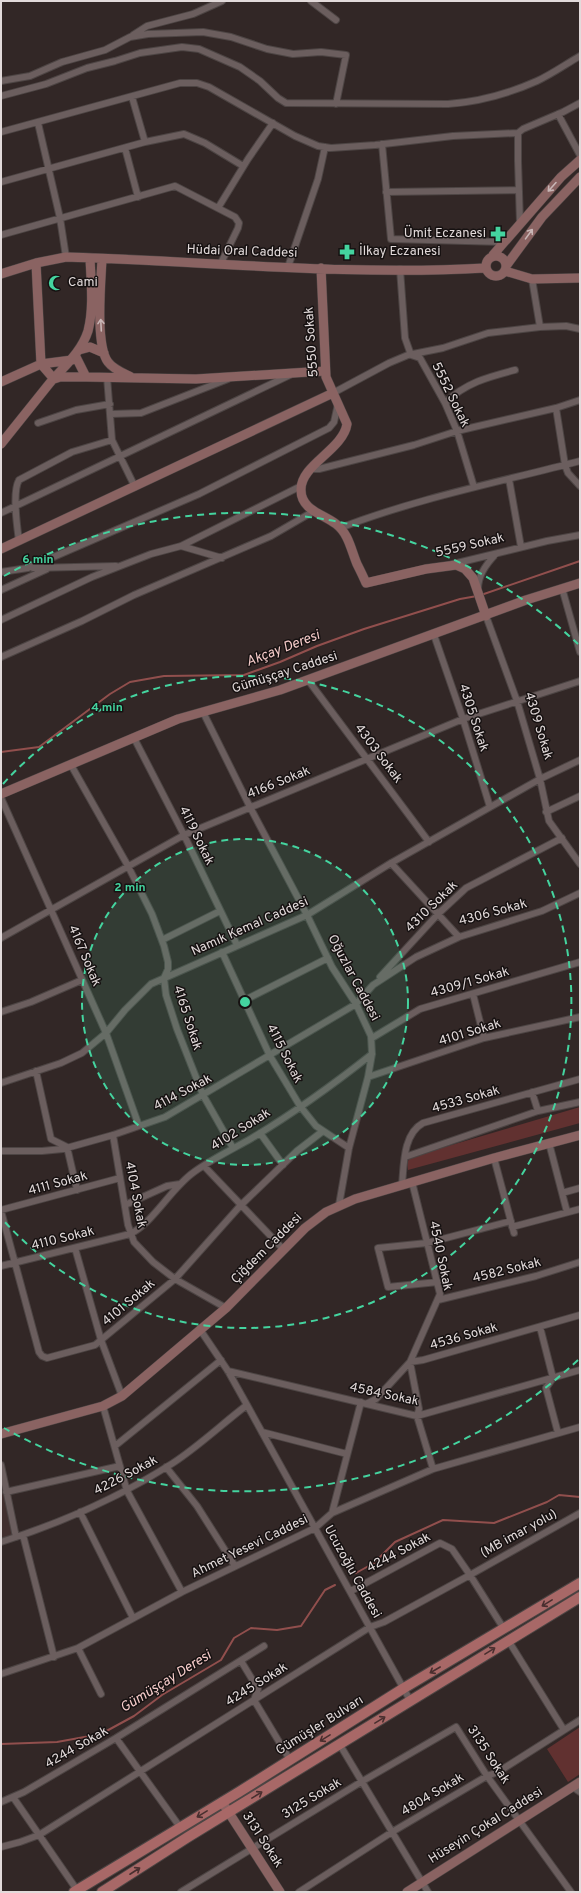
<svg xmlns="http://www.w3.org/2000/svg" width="581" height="1893" viewBox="0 0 581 1893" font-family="Overpass,sans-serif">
  <rect width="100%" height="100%" fill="#322726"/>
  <path fill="#412f2e" d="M1,1465L16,1537L1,1541Z"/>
  <path fill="#613130" d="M580,1107V1123L408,1170L407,1162L411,1157Z
    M580,1727V1774L568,1782L547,1749Z"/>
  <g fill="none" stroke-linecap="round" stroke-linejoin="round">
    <path stroke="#914f4d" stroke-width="2" d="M481,595L580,561
      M1,752L39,747L110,694L130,682L164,676L244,675L280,662L317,646L364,629L460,599L477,596
      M356,1573L374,1563L395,1542L443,1520L494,1523L547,1502L559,1495L580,1497
      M1,1744L57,1742L101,1734L134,1716L162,1695L221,1660L234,1638L251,1628L277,1630L301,1626L325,1590L335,1585"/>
    <g stroke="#4d4544" stroke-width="8">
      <path id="street" d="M311,1L336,20
        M133,35L147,26L193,14L222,1
        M1,81L30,76L62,62L105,50L130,37L148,34L203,32L231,37L267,49L293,54L321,52L346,55L336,104
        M1,96L46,84L87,68L115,61L140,53L182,47L199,49L240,67L260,81L278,98L286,103L448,104C477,102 510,93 537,81C552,74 566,64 580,56
        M132,97L145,142
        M558,114L580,155
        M38,123L60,218L66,257
        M1,132L180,83H197L209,87L295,136L318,146L331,148L375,145L453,136L518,133
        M382,144L391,239L503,242
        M125,148L138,197
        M1,182L145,142L184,134L205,143L243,166
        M386,192L519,190
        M218,208L248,159L273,123
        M520,223L518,161V133L523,129L563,112L580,103
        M1,235L175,186L235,217L239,223L238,228L220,265
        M288,267L318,179L325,147
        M400,269L405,338L411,355L420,358L445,403L457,431L474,487
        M532,279L540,327
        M107,377L112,440L135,487
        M333,393L389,363L408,355L443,348L488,333L540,327L566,326L580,329
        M445,403C465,383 488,377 515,370
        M556,408L565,465L568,473L580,486
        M111,414L141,413L228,379
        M38,423L76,410L110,404
        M311,469H319L414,445L457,431L556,408L580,400
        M509,479L521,547
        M1,513L290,375
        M340,528C418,498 500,482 580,461
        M19,541C17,526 12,492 19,480L72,452L112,440
        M181,546L222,558
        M453,564L547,541L580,535
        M33,568L116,566
        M1,572L28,568L199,494L329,428L334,422L338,404
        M562,588L580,652
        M478,589C478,576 487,563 496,554
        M1,590L47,569
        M486,616L517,701L540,779L549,821L580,864
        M1,620L92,577L151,554L181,546L301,486
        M434,635L463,719L490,807
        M1,657L82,621L134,595L271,536L314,511
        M308,680L429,842
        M203,712L250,807L307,915L332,967L356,1004L371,1036L372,1054L368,1077L349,1148L339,1205
        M134,738L184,835L237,945
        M71,765L128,866L152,914L164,946L168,962V969L164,978L166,995L177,1029L203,1095L233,1148
        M1,798L106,1033L139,1126
        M546,812L580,796
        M391,863L459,937L542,911L580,893
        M1,938L184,835L463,719L580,681
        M162,940L220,911
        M222,952L270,1056L300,1106L316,1126L349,1148
        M380,977L438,914L466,888L562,838
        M473,994L484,1038
        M245,1000L328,958
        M1,1012L31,1002L82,980
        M372,1038L420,1009L580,962
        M36,1071L51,1139L67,1147L77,1190
        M368,1077L484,1038L580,1017
        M1,1083L61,1063L82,1053L106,1033L125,1010L151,984L307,915L391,863L540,779L580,760
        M532,1092L538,1111
        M260,1133L283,1165
        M113,1135L128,1225L134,1242L153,1262L175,1279L226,1308
        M549,1143L567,1212
        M1,1151H42L63,1149L113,1135L165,1117L356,1004L373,985L416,957L459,937
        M405,1157L538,1111L580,1102
        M494,1158L514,1233
        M204,1166L283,1249
        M412,1182L440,1294L410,1362L419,1409L417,1416L433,1469
        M402,1185C404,1164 403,1134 423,1123L580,1079
        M562,1193L580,1188
        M125,1205L167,1186L180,1184
        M1,1210L120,1178
        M1,1211L39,1352L42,1356L47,1358L95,1345L101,1340L175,1279L240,1206L297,1151L323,1131
        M512,1227L580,1209
        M75,1248L101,1340L122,1396
        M1,1266L130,1234C154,1222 171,1188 194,1172C212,1159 233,1149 252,1138C294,1113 334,1084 372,1054
        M438,1282L388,1287L378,1248L427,1243L511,1221
        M438,1300L536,1276L580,1262
        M540,1327L553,1378L546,1388L558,1433
        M201,1331L228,1371L247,1405L411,1702
        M228,1371L417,1416L580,1370
        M368,1403L376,1399L410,1362L423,1360L580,1315
        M103,1406L127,1491L182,1592
        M262,1432L347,1454
        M115,1446L221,1360
        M1,1465L16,1537
        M166,1467L197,1506L235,1566
        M6,1492L120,1466
        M80,1512L133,1618
        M332,1513L361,1402
        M23,1535L54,1657
        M1,1542C61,1523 120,1497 173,1463C199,1446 222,1424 247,1405
        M351,1591L440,1543L452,1549L470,1575L580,1513
        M508,1640L564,1730
        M78,1648L101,1694
        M241,1661L258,1689L254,1700L290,1760
        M1,1674L78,1648L182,1592L315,1528L332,1513L433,1469L580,1427
        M116,1738L180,1827
        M340,1745L428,1892
        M573,1787L580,1792
        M13,1797L77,1890
        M1,1802L24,1792L116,1738L264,1646
        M1,1847L20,1842L39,1835L370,1627L384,1622L470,1575L504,1629
        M181,1892L361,1782L456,1727L487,1776L571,1892
        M299,1892L392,1832L487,1776L498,1772L580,1720"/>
    </g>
    <g stroke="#4d4544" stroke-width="10">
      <path id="secondary" d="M493,255L561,177L580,160
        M486 266a10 10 0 1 1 20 0a10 10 0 1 1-20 0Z
        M102,259C101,281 95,345 108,362C113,369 123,373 131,377
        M506,266L542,217L580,177
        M321,268L326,377L347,424C343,450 300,465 301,490C301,510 323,514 336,524C349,534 351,550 357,564C360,570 363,576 366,583L426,569L456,565L465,569L473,578L486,616
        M505,271L532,279L580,278
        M1,274L36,263L66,257C205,261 346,276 485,268
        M79,350L90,347L104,353
        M75,355L86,377
        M41,364L72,360
        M41,364L54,379
        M54,379L60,377H86L196,379L325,371
        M1,382L41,364L36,263
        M1,444C17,424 33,404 49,384C63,367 81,353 88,331C94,308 91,281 90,258
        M1,549L333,393
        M1,794L178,719L280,690L526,600L580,583
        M1,1434L103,1406L122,1396L226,1308L305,1228L326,1212L355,1199L494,1158L580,1135
        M222,1802L280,1892
        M407,1892L580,1782"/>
    </g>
    <g stroke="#4d4544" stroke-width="12">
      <path id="primary" d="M74,1892L239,1792L404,1688L580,1583
        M102,1892L188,1837L580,1597"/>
    </g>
    <use href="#street" stroke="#6b5e5e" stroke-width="6"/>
    <use href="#secondary" stroke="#8a6362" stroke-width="9"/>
    <use href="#primary" stroke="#a86867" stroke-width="10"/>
  </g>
  <defs><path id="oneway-shaft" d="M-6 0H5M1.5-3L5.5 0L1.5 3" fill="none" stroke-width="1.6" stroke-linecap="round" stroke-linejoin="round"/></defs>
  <g stroke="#c8b6b6">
    <use href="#oneway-shaft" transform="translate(552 187) rotate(132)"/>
    <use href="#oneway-shaft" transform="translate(529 234) rotate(-54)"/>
    <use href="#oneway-shaft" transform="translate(101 325) rotate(-93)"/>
  </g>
  <g stroke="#492f2f">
    <use href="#oneway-shaft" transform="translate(547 1603) rotate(149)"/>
    <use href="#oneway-shaft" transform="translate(490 1651) rotate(-32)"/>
    <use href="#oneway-shaft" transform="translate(435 1670) rotate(150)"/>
    <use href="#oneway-shaft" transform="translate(380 1720) rotate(-31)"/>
    <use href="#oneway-shaft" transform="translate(325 1738) rotate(148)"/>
    <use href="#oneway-shaft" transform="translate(257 1795) rotate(-31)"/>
    <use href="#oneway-shaft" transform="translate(202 1814) rotate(149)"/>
    <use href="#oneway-shaft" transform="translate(135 1871) rotate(-33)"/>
  </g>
  <circle cx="245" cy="1002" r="163" fill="#44d49f" fill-opacity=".12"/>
  <g fill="none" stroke="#44d49f" stroke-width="2" stroke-dasharray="7 5">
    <circle cx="245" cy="1002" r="163"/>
    <path d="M3 784A326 326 0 1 1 3 1220"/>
    <path d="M578 1360A489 489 0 0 1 4 1428M4 576A489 489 0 0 1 578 644"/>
  </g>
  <defs>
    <g id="pharmacy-bare" transform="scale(1.2)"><path d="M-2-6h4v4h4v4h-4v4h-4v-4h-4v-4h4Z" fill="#44d49f" stroke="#161111" stroke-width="2.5" paint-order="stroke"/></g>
    <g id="mosque-bare" transform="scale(1.2)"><path d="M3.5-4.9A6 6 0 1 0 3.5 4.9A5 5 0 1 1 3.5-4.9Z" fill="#44d49f" stroke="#161111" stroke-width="2.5" paint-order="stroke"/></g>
  </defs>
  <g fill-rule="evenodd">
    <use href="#pharmacy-bare" x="498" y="234"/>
    <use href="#pharmacy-bare" x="347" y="252"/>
    <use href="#mosque-bare" x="56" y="283"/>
  </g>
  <g text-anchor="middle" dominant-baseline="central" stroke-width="3" stroke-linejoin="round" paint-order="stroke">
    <g font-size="13" fill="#e2dada" stroke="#161111" text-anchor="start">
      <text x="486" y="234" text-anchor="end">Ümit Eczanesi</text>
      <text x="359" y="252">İlkay Eczanesi</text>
      <text x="68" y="283">Cami</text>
    </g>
    <g font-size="13" fill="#e2dada" stroke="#161111">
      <text transform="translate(242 252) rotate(2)">Hüdai Oral Caddesi</text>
      <text transform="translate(312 342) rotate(-94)">5550 Sokak</text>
      <text transform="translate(450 395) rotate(64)">5552 Sokak</text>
      <text transform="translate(470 546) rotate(-13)">5559 Sokak</text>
      <text transform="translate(285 673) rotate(-18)">Gümüşçay Caddesi</text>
      <text transform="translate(473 718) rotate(72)">4305 Sokak</text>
      <text transform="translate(538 726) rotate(73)">4309 Sokak</text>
      <text transform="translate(378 754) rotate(53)">4303 Sokak</text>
      <text transform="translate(279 783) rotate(-22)">4166 Sokak</text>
      <text transform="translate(196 836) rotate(64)">4119 Sokak</text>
      <text transform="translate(432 907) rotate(-44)">4310 Sokak</text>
      <text transform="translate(493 913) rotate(-15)">4306 Sokak</text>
      <text transform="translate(250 927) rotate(-24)">Namık Kemal Caddesi</text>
      <text transform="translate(84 956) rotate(67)">4167 Sokak</text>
      <text transform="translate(353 978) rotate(62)">Oğuzlar Caddesi</text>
      <text transform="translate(470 983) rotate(-16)">4309/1 Sokak</text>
      <text transform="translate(187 1018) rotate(72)">4165 Sokak</text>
      <text transform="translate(470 1033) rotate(-17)">4101 Sokak</text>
      <text transform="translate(284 1054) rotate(63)">4115 Sokak</text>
      <text transform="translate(183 1093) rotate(-28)">4114 Sokak</text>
      <text transform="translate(466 1100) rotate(-16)">4533 Sokak</text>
      <text transform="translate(241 1130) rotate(-32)">4102 Sokak</text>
      <text transform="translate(58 1184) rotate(-15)">4111 Sokak</text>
      <text transform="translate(135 1195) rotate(79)">4104 Sokak</text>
      <text transform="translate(63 1239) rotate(-14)">4110 Sokak</text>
      <text transform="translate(267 1249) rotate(-45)">Çiğdem Caddesi</text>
      <text transform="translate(440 1256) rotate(78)">4540 Sokak</text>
      <text transform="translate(507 1271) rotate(-14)">4582 Sokak</text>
      <text transform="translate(129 1303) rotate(-40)">4101 Sokak</text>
      <text transform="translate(464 1337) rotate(-16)">4536 Sokak</text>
      <text transform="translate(384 1395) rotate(12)">4584 Sokak</text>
      <text transform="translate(126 1476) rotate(-28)">4226 Sokak</text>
      <text transform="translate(519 1534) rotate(-29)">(MB imar yolu)</text>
      <text transform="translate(250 1547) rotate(-26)">Ahmet Yesevi Caddesi</text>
      <text transform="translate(399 1553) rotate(-28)">4244 Sokak</text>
      <text transform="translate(352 1572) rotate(61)">Ucuzoğlu Caddesi</text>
      <text transform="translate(257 1685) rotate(-32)">4245 Sokak</text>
      <text transform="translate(320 1726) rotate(-32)">Gümüşler Bulvarı</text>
      <text transform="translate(77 1748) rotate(-30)">4244 Sokak</text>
      <text transform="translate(488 1755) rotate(57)">3135 Sokak</text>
      <text transform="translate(433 1795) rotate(-31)">4804 Sokak</text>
      <text transform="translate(312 1799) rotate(-31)">3125 Sokak</text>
      <text transform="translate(486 1826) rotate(-32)">Hüseyin Çokal Caddesi</text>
      <text transform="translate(262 1840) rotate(57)">3131 Sokak</text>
    </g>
    <g font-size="14" font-style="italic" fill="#f6ccca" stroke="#161111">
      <text transform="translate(283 649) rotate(-21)">Akçay Deresi</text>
      <text transform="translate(166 1682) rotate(-32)">Gümüşçay Deresi</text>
    </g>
  </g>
  <circle cx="245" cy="1002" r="6" fill="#44d49f" stroke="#161111" stroke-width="2"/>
  <g font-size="12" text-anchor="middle" font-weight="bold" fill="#44d49f" stroke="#161111" stroke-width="3" stroke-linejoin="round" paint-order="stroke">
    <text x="38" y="563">6 min</text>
    <text x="107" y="711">4 min</text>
    <text x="130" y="891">2 min</text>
  </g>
  <rect width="581" height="1893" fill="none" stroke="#e2dada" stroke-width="4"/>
</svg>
